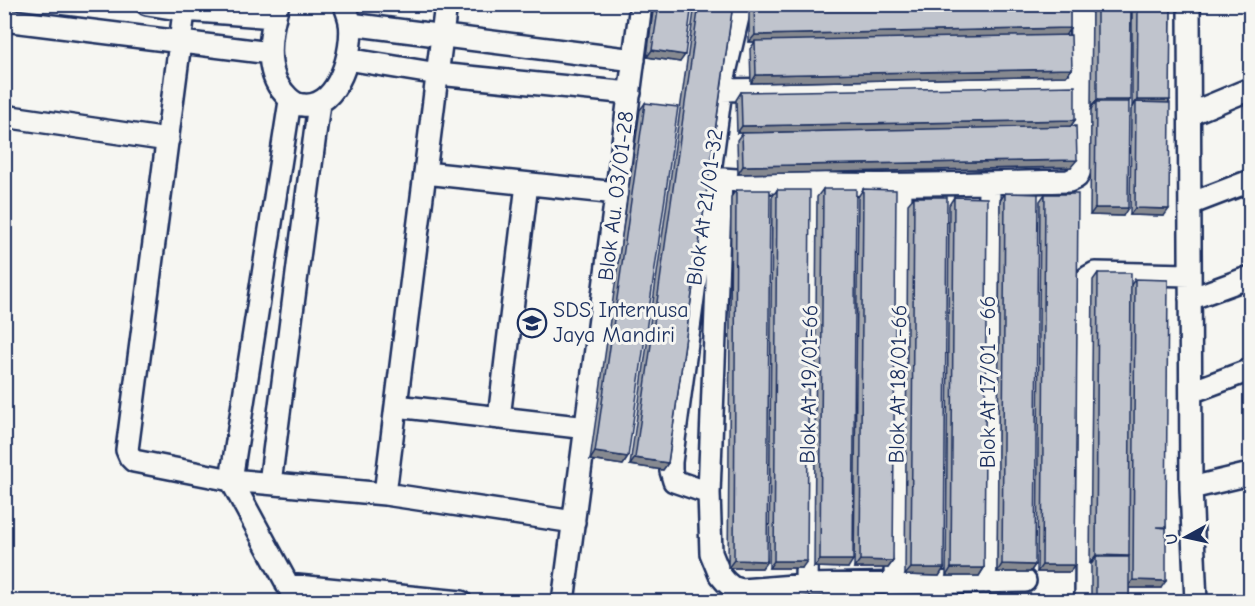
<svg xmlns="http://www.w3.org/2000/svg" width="1255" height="606" viewBox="0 0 1255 606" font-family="'Comic Neue',sans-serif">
  <rect width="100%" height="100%" fill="#f6f6f2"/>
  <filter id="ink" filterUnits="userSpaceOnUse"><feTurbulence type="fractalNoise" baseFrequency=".0167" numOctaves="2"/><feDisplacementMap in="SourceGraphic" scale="12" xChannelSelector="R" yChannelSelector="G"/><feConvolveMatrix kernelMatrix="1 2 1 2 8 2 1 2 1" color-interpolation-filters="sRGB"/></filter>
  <g filter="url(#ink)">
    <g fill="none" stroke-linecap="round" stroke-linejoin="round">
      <g stroke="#1b2f5e" stroke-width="15">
        <path id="service" d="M727,602L732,587"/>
      </g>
      <g stroke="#1b2f5e" stroke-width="26">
        <path id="minor" d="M147,4L184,10L275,17
          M185,4L127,450L130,457L134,461L231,480L385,494L574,522
          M278,4C270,32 263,70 284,93C289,99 295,105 303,105C339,109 354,49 350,22C349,16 346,10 345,4
          M1189,4L1191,488L1196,602
          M4,20L270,53
          M350,24L634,60
          M347,59L438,74L630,93
          M721,90L1081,85
          M1190,114L1250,89
          M4,116L168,140
          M425,173L617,193
          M709,178C829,188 949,184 1069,181L1077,177L1080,170L1081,4
          M721,179L709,493L711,553L720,575L726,582L732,587L741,590L806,585L1025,581
          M1190,204L1250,181
          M1190,299L1250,277
          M1191,392L1250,370
          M396,406L587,428
          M499,418L527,184
          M231,480L290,101
          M231,480L297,602
          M270,483L319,103
          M1191,488L1250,474
          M709,493L674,481L671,471V462L721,90L741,4
          M385,494L446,4
          M986,582L989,183
          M895,583L901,185
          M287,585L461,602
          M806,585L811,183
          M563,602L641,4
          M1086,602L1088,277L1095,273L1190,275"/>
      </g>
      <use href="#service" stroke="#f6f6f2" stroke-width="10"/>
      <use href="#minor" stroke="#f6f6f2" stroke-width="21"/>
    </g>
    <path fill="#a5a9b0" stroke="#1b2f5e" stroke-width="1.5" d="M654,4H692L680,62L647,57Z
      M695,4H733L668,463L663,470L630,465Z
      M752,4H1070L1065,36L1072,69L1066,76L751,83L750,49L755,42H749V9Z
      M1092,4H1131L1128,102L1123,216L1090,215L1091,110L1092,107H1091Z
      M1132,4H1171L1169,103L1164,216L1130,215L1131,110L1133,107H1132Z
      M741,92L1075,120L1071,126V167L738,174L737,140L742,133H737L736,100Z
      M645,103L628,457L623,465L590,460L640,110Z
      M823,189L848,568L814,567L817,197Z
      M863,189L893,561L888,568H854L858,197Z
      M736,190L767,561L762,568H728L731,197Z
      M777,190L802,568H769L772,197Z
      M1005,193L1035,565L1030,572H997L1000,201Z
      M1045,194L1070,572H1037L1040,201Z
      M914,197L944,568L939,576L905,575L908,204Z
      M954,197L984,568L979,576H946L949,205Z
      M1098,273L1131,285L1135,279L1166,527L1161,588H1129V602H1091V564L1092,563H1090L1093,280Z"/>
    <path fill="#868990" stroke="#1b2f5e" stroke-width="1.5" d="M1070,28L1065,36L749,42L755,35Z
      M652,50L685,55L680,62L647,57Z
      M1072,69L1066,76L751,83L756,75Z
      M1097,100H1130L1125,107L1096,102L1092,107H1091Z
      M1137,100H1170L1165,108L1136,102L1133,107H1132Z
      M1075,120L1070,127L737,133L742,126Z
      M1077,160L1071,167L738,174L743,166Z
      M1095,208H1128L1123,216L1090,215Z
      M1135,208L1169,209L1164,216L1130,215Z
      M595,452L628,457L623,465L590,460Z
      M635,458L668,463L663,470L630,465Z
      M1096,555L1129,556L1124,563L1096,557L1092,563H1090Z
      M734,560L767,561L762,568H728Z
      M820,560H853L848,568L814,567Z
      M860,560L893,561L888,568H854Z
      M774,561H807L802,568H769Z
      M1002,564L1035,565L1030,572H997Z
      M1042,565H1075L1070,572H1037Z
      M911,568H944L939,576L905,575Z
      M951,568H984L979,576H946Z
      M1133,580L1166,581L1161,588H1127Z"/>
    <path fill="#c0c4cd" stroke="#1b2f5e" stroke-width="1.5" d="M659,4H692L685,55L652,50Z
      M699,4H733L668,463L635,458Z
      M754,4H1070V28L755,35Z
      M1097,4H1131L1130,100H1097Z
      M1138,4H1171L1170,100H1137Z
      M1071,35L1072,69L756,75L755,41Z
      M1075,86V120L742,126L741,92Z
      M1096,102H1129L1128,208H1095Z
      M1136,102L1170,103L1169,209L1135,208Z
      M645,103L678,107L628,457L595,452Z
      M1076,126L1077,160L743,166L742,133Z
      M823,189H856L853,560H820Z
      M863,189L896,190L893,561L860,560Z
      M736,190H770L767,561L734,560Z
      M777,190H810L807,561H774Z
      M1005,193L1038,194L1035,565L1002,564Z
      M1045,194H1078L1075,565H1042Z
      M914,197H947L944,568H911Z
      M954,197L987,198L984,568H951Z
      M1098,273H1131L1129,556L1096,555Z
      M1135,279L1168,280L1166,527H1156L1166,528V581L1133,580Z
      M1096,557H1129V602H1096Z"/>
  </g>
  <defs>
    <g id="school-ring" transform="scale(1.5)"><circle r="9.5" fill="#f6f6f2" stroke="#1b2f5e" stroke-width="1.5"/><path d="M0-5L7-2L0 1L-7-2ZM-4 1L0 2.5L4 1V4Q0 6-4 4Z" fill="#1b2f5e"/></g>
  </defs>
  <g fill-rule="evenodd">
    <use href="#school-ring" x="532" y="323"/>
  </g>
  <g text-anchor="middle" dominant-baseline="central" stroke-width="6" stroke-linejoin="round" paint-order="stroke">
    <g font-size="22" fill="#1b2f5e" stroke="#f6f6f2">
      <text transform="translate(616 196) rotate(-83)">Blok Au. 03/01-28</text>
      <text transform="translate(705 207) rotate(-82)">Blok At 21/01-32</text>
      <text transform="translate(988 382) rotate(-90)">Blok At 17/01 - 66</text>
      <text transform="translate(809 384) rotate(-89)">Blok At 19/01-66</text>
      <text transform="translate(898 384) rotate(-89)">Blok At 18/01-66</text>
    </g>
    <g font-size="22" fill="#1b2f5e" stroke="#f6f6f2" text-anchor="start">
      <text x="553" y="310">SDS Internusa<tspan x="553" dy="25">Jaya Mandiri</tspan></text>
    </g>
  </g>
  <rect width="1255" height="606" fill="none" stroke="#f6f6f2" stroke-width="24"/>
  <rect x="12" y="12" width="1231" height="582" fill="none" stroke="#1b2f5e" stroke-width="2" filter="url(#ink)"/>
  <g transform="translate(1186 537) rotate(262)" stroke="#f6f6f2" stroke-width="4.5" paint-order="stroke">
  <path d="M0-4.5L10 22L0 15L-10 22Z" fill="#1b2f5e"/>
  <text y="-9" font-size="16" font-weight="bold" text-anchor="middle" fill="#1b2f5e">U</text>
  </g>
</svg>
